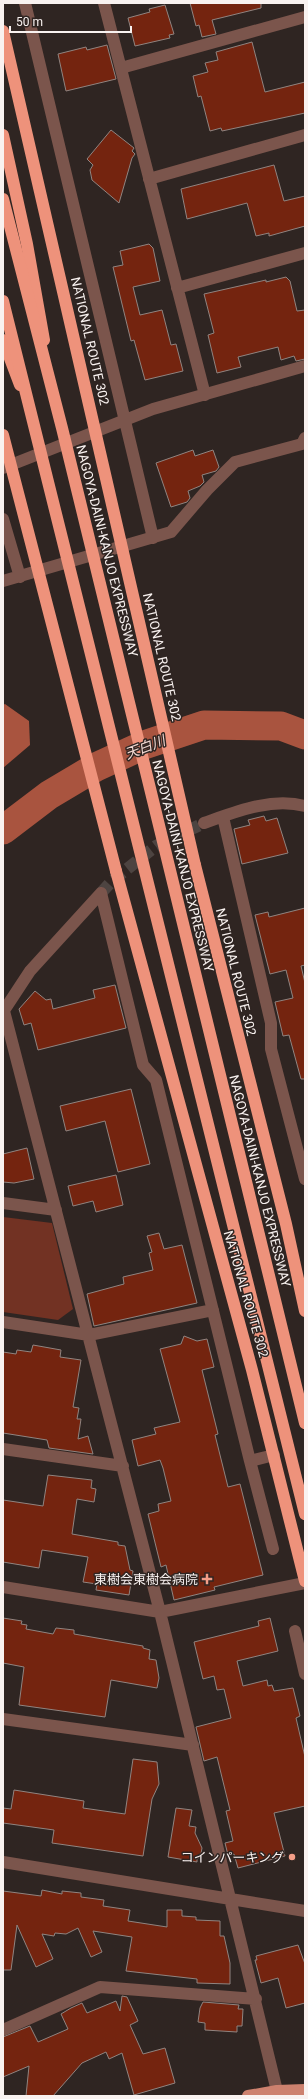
<svg xmlns="http://www.w3.org/2000/svg" width="308" height="2099" viewBox="0 0 308 2099" font-family="Roboto,'Noto Sans JP',sans-serif">
  <rect width="100%" height="100%" fill="#2f2522"/>
  <path fill="#723223" d="M3,1217L52,1223L73,1309L58,1320L3,1312Z"/>
  <path fill="#a9543f" d="M5,704L29,721L30,745L3,768V705Z"/>
  <g fill="none" stroke-linecap="round" stroke-linejoin="round">
    <path stroke="#a9543f" stroke-width="29" d="M3,830L49,795L96,767L144,745L204,725L281,726L305,735"/>
  </g>
  <path fill="#74240f" stroke="#908480" d="M190,3H261V8L212,20L216,34L202,37L199,25L196,26Z
    M165,5L174,34L169,35L170,38L135,46L128,18L150,12L149,9Z
    M252,42L265,92L305,82V113L222,131L221,128L210,131L201,96L198,97L193,76L208,72L205,63L218,60L216,52Z
    M107,45L116,79L66,91L58,54L86,47L87,50Z
    M111,130L134,148L132,151L135,154L132,158L119,203L92,180L90,170L93,165L87,159Z
    M274,165L284,201L305,196V226L269,236V233L256,236L247,203L187,219L181,189Z
    M149,244L153,248L160,281L133,287L140,315L162,310L171,345L176,344L183,371L145,380L134,340L131,341L113,267L123,265L120,251Z
    M286,277L290,281L297,311L305,310V359L296,361L294,356L281,360L278,347L238,357L241,367L217,373L208,335L214,333L204,294L266,280V282Z
    M193,450L195,456L213,450L219,467L216,471L202,475L204,482L200,486L188,491L190,498L187,502L171,507L156,463Z
    M264,816L266,821L277,818L288,853L242,864L234,829L250,825L248,820Z
    M305,908V965L301,966L305,983V1079H301L289,1035L283,1036L275,1002L293,998L286,970L270,974L255,915L268,912L269,917Z
    M115,985L126,1028L38,1050L31,1023L24,1025L19,1009L35,991L46,1000L51,999L53,1009L95,998L93,990Z
    M131,1089L150,1164L118,1172L105,1121L66,1131L60,1106Z
    M27,1148L34,1179L14,1183L3,1182V1154Z
    M116,1175L123,1205L96,1212L93,1201L73,1206L68,1186Z
    M159,1233L164,1249L182,1245L197,1303L94,1326L87,1294L124,1284L123,1277L153,1270L149,1253L152,1252L147,1236Z
    M184,1336L197,1341L207,1339L214,1367L202,1370L218,1434L215,1435L228,1487L240,1484L263,1575L214,1587L215,1590L174,1600L166,1565L161,1567L148,1514L159,1511L158,1504L171,1501L163,1468L160,1460L138,1466L132,1440L156,1434L154,1428L180,1422L160,1349L181,1344Z
    M33,1345L61,1350L60,1357L81,1360L73,1407L79,1408L77,1419H81L78,1439L88,1436L93,1454L49,1448L47,1440L3,1433V1352L16,1354L17,1350L31,1352Z
    M48,1475L92,1480L91,1488L96,1489L94,1502L77,1499L72,1534L118,1542V1545L125,1546L130,1570L133,1571L129,1595L96,1590L97,1584L83,1582L88,1557L42,1550L39,1568L3,1562V1500L43,1506Z
    M3,1618L22,1621L21,1624L27,1625L26,1629L53,1634L56,1628L74,1630V1634L143,1646V1648L150,1650L149,1659L156,1660L159,1678L157,1688L111,1680L105,1717L19,1705L24,1667L3,1663Z
    M270,1618L278,1651L237,1661L243,1686L267,1680L268,1686L272,1685L274,1691L293,1688L300,1716L296,1718L305,1757V1806L274,1813L285,1856L238,1868L234,1854L228,1855L225,1843L233,1841L226,1811L230,1810L217,1757L204,1761L196,1727L231,1718L224,1689L217,1690L214,1676L203,1679L194,1642L259,1626L258,1621Z
    M133,1759L157,1762L159,1784L152,1799L143,1856L52,1843L54,1830L3,1823V1808L11,1809L14,1790L84,1801L83,1808L125,1814Z
    M176,1808L192,1810L189,1826L196,1827L195,1833L202,1848L200,1859L197,1858V1862L168,1857Z
    M42,1890L62,1894V1891L81,1893V1897L104,1900L103,1906L130,1910L128,1921L167,1927V1910H182V1916L196,1917V1920L220,1921V1936H224L230,1963V1984L197,1983V1979L126,1971L132,1937L93,1931L102,1952L91,1957L78,1928L66,1934L55,1933L54,1936L42,1934L53,1959L36,1967L17,1925L11,1970H3V1891L41,1896Z
    M298,1945L305,1964V2003L286,2008L278,1978L261,1983L255,1960H257L256,1956Z
    M122,1996L127,1997L138,2021L130,2025L143,2054L165,2048L175,2083L134,2095L122,2053L109,2059L106,2052L82,2063L53,2096H26L29,2066L3,2077V2037L30,2026L38,2042L68,2029L61,2014L71,2008L82,2003L87,2013L116,2001L120,2011Z
    M203,2002L239,2005L238,2009H243L242,2026H237V2032L205,2030V2023L198,2022L200,2008Z"/>
  <g fill="none" stroke-linecap="round" stroke-linejoin="round">
    <path stroke="#4d4441" stroke-width="12" stroke-dasharray="12 6" stroke-linecap="butt" d="M101,893L112,881L156,846L204,823"/>
    <path stroke="#7b554c" stroke-width="12" d="M25,3L153,538
      M104,3L205,395
      M121,68L305,17
      M149,179L305,135
      M177,288L305,253
      M3,468L153,409L305,366
      M3,519L20,577
      M3,581L171,532L207,490L235,462L302,444L305,438
      M223,817L271,1023V1049L305,1179
      M204,823C235,812 271,797 305,806
      M101,893L143,1065L156,1080L250,1461L274,1455
      M4,1011L160,1612L277,2091
      M3,1012L30,971L101,893
      M3,1203L56,1210
      M3,1322L89,1335L213,1310
      M3,1449L123,1466
      M250,1461L273,1549
      M3,1587L160,1612L305,1583
      M295,1631L305,1674
      M3,1719L193,1745
      M3,1862L305,1911
      M3,2030L100,1987L256,1999"/>
    <path stroke="#cd816e" stroke-width="12" d="M248,2096L277,2091L305,2090"/>
    <path stroke="#ee927b" stroke-width="12" d="M3,135L27,244L44,340
      M3,340L20,385
      M195,865L286,1224L305,1311
      M116,871L252,1370L305,1581"/>
    <path stroke="#ee927b" stroke-width="12" d="M3,31L195,865
      M3,199L62,428L305,1423
      M3,301L305,1514
      M3,435L116,871"/>
  </g>
  <g fill="#f49e88" stroke="#2f2522" stroke-width="1.5">
    <path d="M205 1573h4v4h4v4h-4v4h-4v-4h-4v-4h4z"/>
    <circle cx="292" cy="1857" r="4"/>
  </g>
  <g text-anchor="middle" dominant-baseline="central" stroke-width="3" stroke-linejoin="round" paint-order="stroke">
    <g font-size="13" fill="#f9f2f0" stroke="#2f2522">
      <text transform="translate(90 341) rotate(77)">NATIONAL ROUTE 302</text>
      <text transform="translate(107 551) rotate(76)">NAGOYA-DAINI-KANJO EXPRESSWAY</text>
      <text transform="translate(162 657) rotate(77)">NATIONAL ROUTE 302</text>
      <text transform="translate(183 866) rotate(76)">NAGOYA-DAINI-KANJO EXPRESSWAY</text>
      <text transform="translate(236 972) rotate(76)">NATIONAL ROUTE 302</text>
      <text transform="translate(260 1181) rotate(76)">NAGOYA-DAINI-KANJO EXPRESSWAY</text>
      <text transform="translate(246 1294) rotate(74)">NATIONAL ROUTE 302</text>
    </g>
    <g font-size="13" fill="#f9f2f0" stroke="#2f2522" text-anchor="end">
      <text x="198" y="1579">東樹会東樹会病院</text>
      <text x="284" y="1857">コインパーキング</text>
    </g>
    <g font-size="14" font-style="italic" fill="#f1d8d2" stroke="#2f2522">
      <text transform="translate(145 747) rotate(-21)">天白川</text>
    </g>
  </g>
  <rect width="308" height="2099" fill="none" stroke="#f9f2f0" stroke-width="8"/>
  <path d="M10 26v6h121v-6" fill="none" stroke="#f9f2f0" stroke-width="2"/>
  <text x="16" y="26" font-size="12" fill="#f9f2f0" stroke="#2f2522" stroke-width="3" paint-order="stroke">50 m</text>
</svg>
